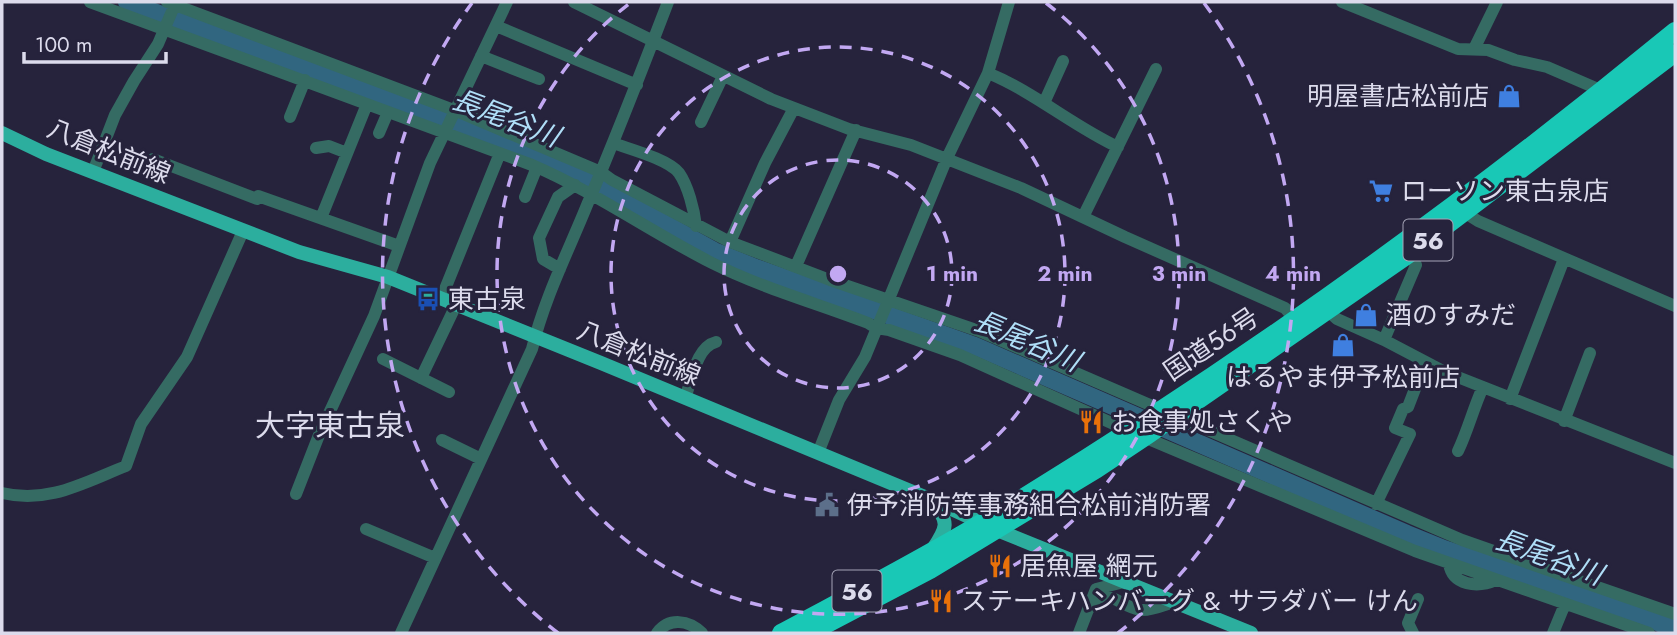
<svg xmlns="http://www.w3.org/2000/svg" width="1677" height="635" viewBox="0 0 1677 635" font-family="Jost,'Noto Sans JP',sans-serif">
  <rect width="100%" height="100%" fill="#26233c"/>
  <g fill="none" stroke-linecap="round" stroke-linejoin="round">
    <path stroke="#316680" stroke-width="18" d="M127,2L470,130L560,166L714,251L756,268L975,346L1407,534L1444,549L1647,617L1675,630"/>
    <path stroke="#356b63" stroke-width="12" d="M90,2L532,165C595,192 651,232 712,263C762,288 816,303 868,323L876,328L889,330L960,355L1127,430L1415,551L1649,633
      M167,2L454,110L601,172L612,180L730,242L830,280L979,331L1462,540L1675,614
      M574,2L771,99L849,129L911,145L1021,188L1125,237L1285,308L1300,325
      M1342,2L1458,49L1488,50L1515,60L1547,67L1605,92
      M496,26L637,85
      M1474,49L1497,2
      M481,56L539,79
      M988,73C1034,92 1073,126 1118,147
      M1044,103L1063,61
      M290,117L305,80
      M701,122L723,76
      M379,133L388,112
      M613,143C629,149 668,159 679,173C688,186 694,209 696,226
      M316,148L329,146L347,153
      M153,159L257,199L258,196L399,246
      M93,172L115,115L134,81L158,44L176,2
      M525,197L537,167
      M1459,209L1478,221L1675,306
      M1083,217L1156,69
      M321,218L367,104
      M730,242L765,163L794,108
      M796,266L856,130
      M560,269L543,259L539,238L558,197L575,185
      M441,299L500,153
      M1328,311L1337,319L1384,340L1445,372L1675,463
      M1384,340L1416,265L1409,254
      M383,359L449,392
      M421,378L456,305
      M685,398C692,380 696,347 716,342
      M1510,399L1564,259
      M1564,421L1590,353
      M442,440L481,459
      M1458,451C1468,430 1473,409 1483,387
      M818,453L839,400L865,357L947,158L988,73L1009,2
      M2,493C48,504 83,483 126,466L141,424L187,357L243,231
      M296,494L319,435L374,316L430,163L507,2
      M1376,504L1410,434L1395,428L1403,409L1408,407L1425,363
      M366,529L435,558
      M1449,563C1452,586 1478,588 1496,580
      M1088,610C1107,582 1118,607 1141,610C1151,611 1164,605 1174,602
      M401,633L532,349C544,299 568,252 587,205C616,137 642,70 668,2
      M657,633C669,617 689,620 702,633
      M1079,633L1096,589L1124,582
      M1413,633L1408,623L1418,599
      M1553,633L1565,604"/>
    <path stroke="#2cae9e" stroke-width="14" d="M2,133L46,154L299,252L388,277L601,363L932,500L997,530L1251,633
      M933,502C950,522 947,528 933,549"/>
    <path stroke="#19c8b6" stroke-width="18" d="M781,633C848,597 916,562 981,523C1224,377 1456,211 1675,31
      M810,633L930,570L1097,469L1148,435L1409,254L1675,53"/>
  </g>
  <g fill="none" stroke="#c2a8f2" stroke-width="3.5" stroke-dasharray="12 9">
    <circle cx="838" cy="274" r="114"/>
    <circle cx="838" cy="274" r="227"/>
    <path d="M1046 3A341 341 0 1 1 630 3"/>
    <path d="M558 633A455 455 0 0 1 472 3M1204 3A455 455 0 0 1 1118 633"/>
  </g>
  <defs>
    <g id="shop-bare" transform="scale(1.89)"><path d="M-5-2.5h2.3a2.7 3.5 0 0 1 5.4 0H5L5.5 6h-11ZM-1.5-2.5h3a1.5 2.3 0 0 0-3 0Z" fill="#3f7fe0" stroke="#26233c" stroke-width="2.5" paint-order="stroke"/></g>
    <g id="supermarket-bare" transform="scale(1.89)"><path d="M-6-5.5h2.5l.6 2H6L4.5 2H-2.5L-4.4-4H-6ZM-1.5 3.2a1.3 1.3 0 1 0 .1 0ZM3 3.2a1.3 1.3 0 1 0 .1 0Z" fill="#3f7fe0" stroke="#26233c" stroke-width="2.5" paint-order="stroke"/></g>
    <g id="bus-bare" transform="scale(1.89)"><path d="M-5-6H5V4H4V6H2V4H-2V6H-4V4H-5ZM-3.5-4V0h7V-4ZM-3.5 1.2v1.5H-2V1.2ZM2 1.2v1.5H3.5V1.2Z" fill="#1a4fb4" stroke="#26233c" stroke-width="2.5" paint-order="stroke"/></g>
    <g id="restaurant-bare" transform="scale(1.89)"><path d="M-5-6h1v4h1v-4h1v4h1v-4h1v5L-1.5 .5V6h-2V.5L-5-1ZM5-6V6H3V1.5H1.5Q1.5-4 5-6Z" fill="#e8710a" stroke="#26233c" stroke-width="2.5" paint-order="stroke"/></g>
    <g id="civic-bare" transform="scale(1.89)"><path d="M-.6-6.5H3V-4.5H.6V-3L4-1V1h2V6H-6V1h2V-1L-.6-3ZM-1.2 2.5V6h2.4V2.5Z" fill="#5c6f8a" stroke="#26233c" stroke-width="2.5" paint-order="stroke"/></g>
  </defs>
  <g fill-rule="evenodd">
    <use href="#shop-bare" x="1509" y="96"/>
    <use href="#supermarket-bare" x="1381" y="191"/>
    <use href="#bus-bare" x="428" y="299"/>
    <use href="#shop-bare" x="1366" y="315"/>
    <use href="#shop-bare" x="1343" y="345"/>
    <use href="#restaurant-bare" x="1091" y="422"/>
    <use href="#civic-bare" x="827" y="505"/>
    <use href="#restaurant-bare" x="1000" y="566"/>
    <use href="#restaurant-bare" x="941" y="601"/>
  </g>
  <g text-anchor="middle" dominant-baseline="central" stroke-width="6" stroke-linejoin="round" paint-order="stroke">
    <g fill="#26233c" stroke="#a5a4b7" stroke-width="2">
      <rect x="1403.5" y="219.5" width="49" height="41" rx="5"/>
      <rect x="832.5" y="570.5" width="49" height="41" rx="5"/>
    </g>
    <g font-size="24" font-weight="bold" fill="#dcdbec">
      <text x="1428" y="240">56</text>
      <text x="857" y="591">56</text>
    </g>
    <g font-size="26" fill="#dcdbec" stroke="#26233c" text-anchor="start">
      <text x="1489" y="96" text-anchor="end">明屋書店松前店</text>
      <text x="1401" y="191">ローソン東古泉店</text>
      <text x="448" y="299">東古泉</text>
      <text x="1386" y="315">酒のすみだ</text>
      <text x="1343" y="377" text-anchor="middle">はるやま伊予松前店</text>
      <text x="1111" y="422">お食事処さくや</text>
      <text x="847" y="505">伊予消防等事務組合松前消防署</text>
      <text x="1020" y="566">居魚屋 網元</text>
      <text x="961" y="601">ステーキハンバーグ &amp; サラダバー けん</text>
    </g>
    <g font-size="26" fill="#dcdbec" stroke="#26233c">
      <text transform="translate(109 151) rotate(22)">八倉松前線</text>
      <text transform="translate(1211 344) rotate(-34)">国道56号</text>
      <text transform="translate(639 353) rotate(22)">八倉松前線</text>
    </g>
    <g font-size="28" font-style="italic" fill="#afdef7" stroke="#26233c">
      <text transform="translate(506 118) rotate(21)">長尾谷川</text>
      <text transform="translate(1027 341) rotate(23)">長尾谷川</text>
      <text transform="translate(1549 557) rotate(20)">長尾谷川</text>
    </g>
    <g font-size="30" fill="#dcdbec" stroke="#26233c">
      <text x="330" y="425">大字東古泉</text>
    </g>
  </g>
  <circle cx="838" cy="274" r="10" fill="#c2a8f2" stroke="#26233c" stroke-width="3.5"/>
  <g font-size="21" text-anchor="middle" font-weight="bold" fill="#c2a8f2" stroke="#26233c" stroke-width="6" stroke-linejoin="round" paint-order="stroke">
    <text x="952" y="281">1 min</text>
    <text x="1065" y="281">2 min</text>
    <text x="1179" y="281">3 min</text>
    <text x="1293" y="281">4 min</text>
  </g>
  <rect width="1677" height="635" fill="none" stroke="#dcdbec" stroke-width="7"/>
  <path d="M24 52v10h142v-10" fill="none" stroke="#dcdbec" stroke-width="3.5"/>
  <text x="35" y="52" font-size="21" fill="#dcdbec" stroke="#26233c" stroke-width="5" paint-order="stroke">100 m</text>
</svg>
